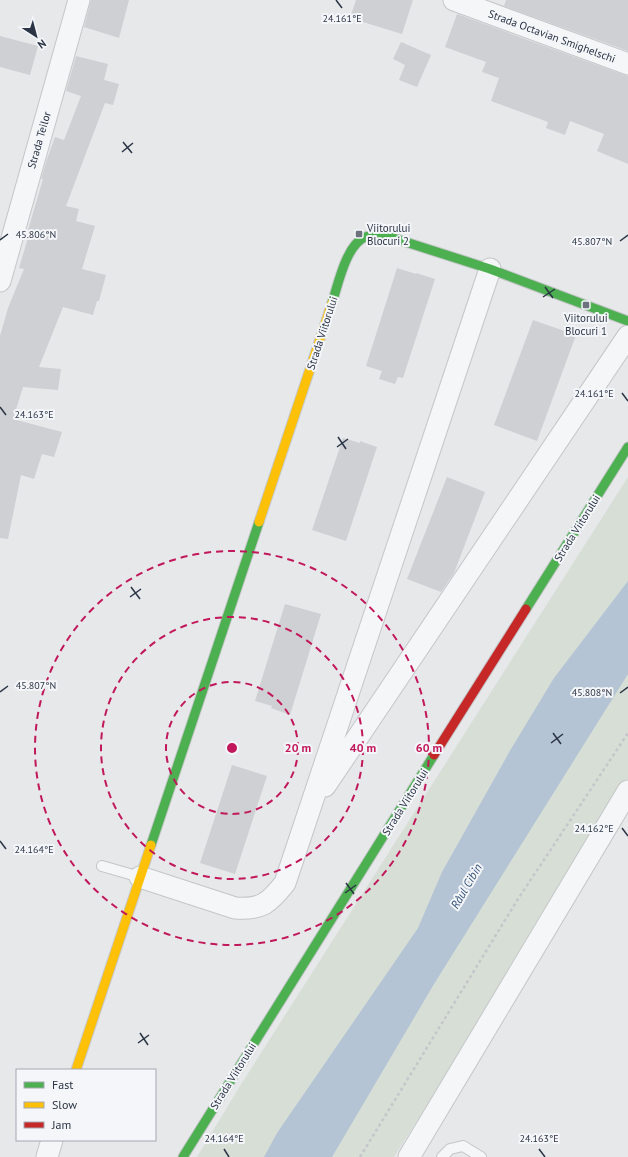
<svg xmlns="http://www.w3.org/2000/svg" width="628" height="1157" viewBox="0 0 628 1157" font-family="'PT Sans',sans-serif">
  <rect width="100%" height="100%" fill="#e6e8ea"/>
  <path fill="#d6ded6" d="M628,477V788L394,1157H197L240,1086Z"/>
  <path fill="#b4c4d5" d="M628,581V674L434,984L332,1157H264L277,1133L418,928L442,872L511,749L554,678Z"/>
  <path fill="#ced0d3" d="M91,0H129L119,38L84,27Z
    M356,0H413L402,34L350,18Z
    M506,0H628V51L504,6Z
    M457,14L624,75L628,76V164L597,151L604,134L570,121L565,135L546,128L548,122L491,101L499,78L482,72L486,62L445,47Z
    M0,36L38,46L30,75L0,67Z
    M401,42L431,55L417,87L399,80L405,65L393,59Z
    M76,56L108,64L104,80L119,84L113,105L105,103L66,206L79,209L76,221L95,226L82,269L106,275L99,301H97L93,315L63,307L39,367L61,369L58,390L23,387L13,419L62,432L54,457L42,454L34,479L21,475L8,539L0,538V336L8,308L24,269L19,268L30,231L28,230L43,179H41L47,159L55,137L64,140L81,96L66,91Z
    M397,268L416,274V273L435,279L403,378L398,377L395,384L379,379L382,371L366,366Z
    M533,320L576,335L537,441L494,425Z
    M343,438L360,443V441L377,447L346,541L312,530Z
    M447,477L485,492L454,573L441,592L407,579Z
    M285,604L321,614L290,715L271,708L272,706L255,701Z
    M232,765L267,776L235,874L200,863Z"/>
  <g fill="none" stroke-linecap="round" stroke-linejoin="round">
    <g stroke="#c4c6c8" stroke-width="12">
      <path id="lane" d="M102,866L140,877
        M442,1157L450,1149L463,1146L481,1157"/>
    </g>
    <g stroke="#c4c6c8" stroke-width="23">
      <path id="street" d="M454,0L628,64
        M0,281L79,0
        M325,786L628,336
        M140,877L235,908C262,910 269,903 285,883L490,269
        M47,1157L52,1140
        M409,1157L628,791"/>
    </g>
    <g stroke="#c4c6c8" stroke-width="11">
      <path id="fast" d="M332,303C338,285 346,245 365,237C372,235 380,236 387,236L490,269L628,321
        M526,609L628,447
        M151,845L259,522
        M183,1157L434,755"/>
    </g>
    <g stroke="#c4c6c8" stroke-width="11">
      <path id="slow" d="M259,522L332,303
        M76,1070L151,845"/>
    </g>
    <g stroke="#c4c6c8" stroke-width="11">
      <path id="jam" d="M434,755L526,609"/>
    </g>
    <path stroke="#c5c6ca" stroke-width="2.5" stroke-dasharray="3 3" stroke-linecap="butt" d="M360,1157L518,899L628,733"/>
    <use href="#lane" stroke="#f5f6f7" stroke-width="10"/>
    <use href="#street" stroke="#f5f6f7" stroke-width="21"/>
    <use href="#fast" stroke="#4caf50" stroke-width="9"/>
    <use href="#slow" stroke="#ffc107" stroke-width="9"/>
    <use href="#jam" stroke="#c62828" stroke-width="9"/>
  </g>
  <path fill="none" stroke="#2b3445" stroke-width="1.5" d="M336,0L342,8M123,142L132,153M122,152L133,143M0,240L8,234M620,241L628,235M545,287L553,298M543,297L555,289M622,393L628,401M0,407L6,415M338,437L346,449M337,447L348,439M131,587L140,599M130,597L141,589M0,692L8,686M620,693L628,687M553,733L561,744M551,743L563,734M622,828L628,836M0,841L6,849M346,883L354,894M345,893L356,885M140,1033L148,1045M138,1043L149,1035M224,1149L229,1157M539,1149L545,1157"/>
  <g fill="none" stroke="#c2185b" stroke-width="2" stroke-dasharray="7 5">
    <circle cx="232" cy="748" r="66"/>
    <circle cx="232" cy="748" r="131"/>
    <circle cx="232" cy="748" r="197"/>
  </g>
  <g fill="#6c737f" stroke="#f4f6f9" stroke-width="1.5">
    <rect x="355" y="230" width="8" height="8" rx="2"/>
    <rect x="582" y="301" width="8" height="8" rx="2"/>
  </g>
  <g text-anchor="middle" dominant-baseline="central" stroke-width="4" stroke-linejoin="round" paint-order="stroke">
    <g font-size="11" fill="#2b3445" stroke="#f4f6f9">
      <text transform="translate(552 36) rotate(20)">Strada Octavian Smighelschi</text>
      <text transform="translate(39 140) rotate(-74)">Strada Teilor</text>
      <text transform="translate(322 333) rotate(-72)">Strada Viitorului</text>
      <text transform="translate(577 528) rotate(-58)">Strada Viitorului</text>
      <text transform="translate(405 802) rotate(-58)">Strada Viitorului</text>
      <text transform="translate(233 1076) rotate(-58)">Strada Viitorului</text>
    </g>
    <g font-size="11" fill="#2b3445" stroke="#f4f6f9" text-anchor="start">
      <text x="367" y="228">Viitorului<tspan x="367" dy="13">Blocuri 2</tspan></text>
      <text x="586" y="318" text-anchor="middle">Viitorului<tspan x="586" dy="13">Blocuri 1</tspan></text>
    </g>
    <g font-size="12" font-style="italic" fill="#34527a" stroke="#f4f6f9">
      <text transform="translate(466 886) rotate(-60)">Râul Cibin</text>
    </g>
  </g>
  <g font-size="10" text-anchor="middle" fill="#2b3445" stroke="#f4f6f9" stroke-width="4" stroke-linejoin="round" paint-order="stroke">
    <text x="342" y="22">24.161°E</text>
    <text x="36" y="238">45.806°N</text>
    <text x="592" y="245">45.807°N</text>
    <text x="594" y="397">24.161°E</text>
    <text x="34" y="418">24.163°E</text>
    <text x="36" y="689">45.807°N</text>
    <text x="592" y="696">45.808°N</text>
    <text x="594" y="832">24.162°E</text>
    <text x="34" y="853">24.164°E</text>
    <text x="224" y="1142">24.164°E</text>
    <text x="539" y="1142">24.163°E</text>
  </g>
  <circle cx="232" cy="748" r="6" fill="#c2185b" stroke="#f4f6f9" stroke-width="2"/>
  <g font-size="12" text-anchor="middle" font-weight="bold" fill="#c2185b" stroke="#f4f6f9" stroke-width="4" stroke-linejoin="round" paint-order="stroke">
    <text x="298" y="752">20 m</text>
    <text x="363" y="752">40 m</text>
    <text x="429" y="752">60 m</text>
  </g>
  <rect x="16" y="1069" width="140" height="72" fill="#f4f6f9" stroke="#a4a8b1"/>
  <rect x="24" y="1082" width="20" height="6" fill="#4caf50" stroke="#a4a8b1"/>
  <text x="52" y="1089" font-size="12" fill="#2b3445">Fast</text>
  <rect x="24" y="1102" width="20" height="6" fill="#ffc107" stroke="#a4a8b1"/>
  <text x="52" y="1109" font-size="12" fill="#2b3445">Slow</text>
  <rect x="24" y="1122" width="20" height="6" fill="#c62828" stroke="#a4a8b1"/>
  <text x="52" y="1129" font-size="12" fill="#2b3445">Jam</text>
  <g transform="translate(36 36) rotate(144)" stroke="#f4f6f9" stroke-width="3" paint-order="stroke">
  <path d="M0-3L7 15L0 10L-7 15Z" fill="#2b3445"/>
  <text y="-6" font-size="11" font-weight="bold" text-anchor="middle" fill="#2b3445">N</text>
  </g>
</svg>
